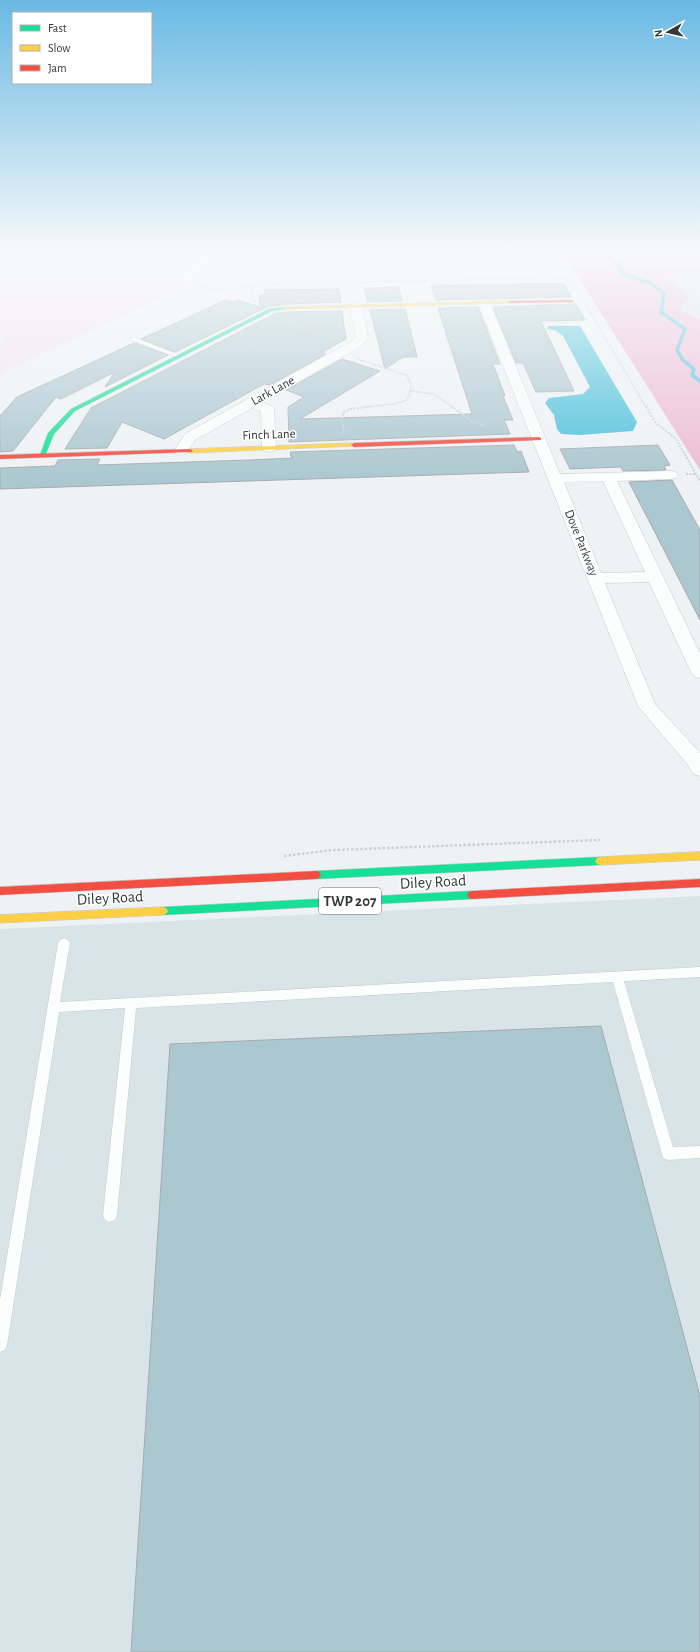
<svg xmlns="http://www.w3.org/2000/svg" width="700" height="1652" viewBox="0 0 700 1652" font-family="'Alegreya Sans',sans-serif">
  <rect width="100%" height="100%" fill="#eef2f4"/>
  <path fill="#d9e4e8" d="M700,272V319L680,310L666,273Z
    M700,896V1652H0V929Z"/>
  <path fill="#f5e3eb" d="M151,278L189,284L0,374V344L6,339L0,336V281Z"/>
  <path fill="#edbbd3" d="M564,251H700V272L666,274L689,298L680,310L700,319V470L575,272Z"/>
  <path fill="#4cc0db" d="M436,251H523L522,253L444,255L437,254Z
    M548,326H580L637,422L633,431L580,435L561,434L557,429L554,415L545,403L549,398L583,394L590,387L563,336L555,330L547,329Z"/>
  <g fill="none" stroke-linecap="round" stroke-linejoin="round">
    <path stroke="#4cc0db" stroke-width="3.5" d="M597,251L614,260L623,274L650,283L664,293L661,312L685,329L677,350L683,360L694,369L692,375L700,381"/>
  </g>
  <path fill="#abc7d0" stroke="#a8abac" d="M564,283L571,297L436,300L431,286Z
    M399,287L402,301L368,302L364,288Z
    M339,289L341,302L287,304L267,307L175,352L141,339L226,300L234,302L237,300L260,307L259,295L265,294V290Z
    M576,304L585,320L541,321L574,391L536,392L523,363H516L493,307Z
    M478,307L500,364H493L505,396H503L513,420H504L510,434L289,442L288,407L304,397L286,390L342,359L380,371L300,419L472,414L438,308Z
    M405,309L417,357H403L385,369L370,310Z
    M342,311L346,339L322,352L326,354L270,385L264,384L164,439L122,422L107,448L65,449L91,408L274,314L287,312Z
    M134,343L168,355L105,387L115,372L61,399L56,397L13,451L0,452V416L17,397Z
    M514,445L517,452L521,451L529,472L0,489V468L55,466L58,460L100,459L97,465L249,460L293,458L291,457L290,452Z
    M658,445L670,465L664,466L666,470L623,471L621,467L570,469L560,449Z
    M672,480L700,530V620L629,482Z
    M601,1026L700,1396V1652H131L170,1044Z"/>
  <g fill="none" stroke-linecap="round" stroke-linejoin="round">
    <g stroke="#c6c9ca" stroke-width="1">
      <path id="lane" d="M131,338H135L182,356L177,357L131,340Z
        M64,938L68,940L70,943L60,1002L700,967V977L624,981L673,1147L700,1146V1158L668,1160L663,1158L613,982L136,1008L117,1215L115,1220L110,1222L105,1220L103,1215L125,1008L59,1012L7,1345L5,1350L0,1352V1300L58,943L60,940Z"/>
    </g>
    <g stroke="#c6c9ca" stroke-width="1">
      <path id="street" d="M205,251H215L209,262L188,281H180L179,279L180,277L201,258Z
        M484,300L490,303L560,474L671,471L676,472L678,475L676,478L671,479L617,481L700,653V678L694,676L691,672L649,582L605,583L655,704L700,753V776L693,774L688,765L638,706L478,303ZM603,481L645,572L601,573L564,482Z
        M356,303L362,306L368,338L360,347L262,402L272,406L274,409L276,448L274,451L269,452L264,451L262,448L261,411L252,408L195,440L186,454L181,455L176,454L174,451L185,434L352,341L356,337L350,306Z"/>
    </g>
    <g stroke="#c6c9ca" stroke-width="1">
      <path id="fast" d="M284,307H286V309L272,311L75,411L54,434L45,456L40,455L48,433L71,409L269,309Z
        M600,857L603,858L605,861L603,864L600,865L316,879L313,878L311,875L313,872L316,871Z
        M472,891L475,892L477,895L475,898L472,899L163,915L160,914L158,911L160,908L163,907Z"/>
    </g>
    <g stroke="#c6c9ca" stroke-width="1">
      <path id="slow" d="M510,301H512V303L284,309L282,308L284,307Z
        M354,443L356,444V446L190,453L187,451L190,449Z
        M700,852V860L600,865L597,864L595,861L597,858L600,857Z
        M163,907L166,908L168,911L166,914L163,915L0,923V915Z"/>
    </g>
    <g stroke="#c6c9ca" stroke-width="1">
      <path id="jam" d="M571,300H573V302L510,303L508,302L510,301Z
        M539,437L541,438V440L354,447L351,445L354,443Z
        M190,449L193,451L192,452L0,459V455Z
        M316,871L319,872L321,875L319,878L316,879L0,895V887Z
        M700,879V887L472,899L469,898L467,895L469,892L472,891Z"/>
    </g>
    <path stroke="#ced0d1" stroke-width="1.5" stroke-dasharray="1.5 1" stroke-linecap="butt" d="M213,271L249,274L444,265L538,264L553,261L558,258L555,251
      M251,285L252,298L256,303
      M195,287L228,290L258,284L557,278L572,281L577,290
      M586,305L646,407
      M287,321L297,327L335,338
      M358,359L406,375C413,384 411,390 407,400L393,404L364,407
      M411,391L434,394L453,407"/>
    <path stroke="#ced0d1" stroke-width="2" stroke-dasharray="2 1.5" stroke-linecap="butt" d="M451,406L473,422L485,426
      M646,406L655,422L676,439L700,481
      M344,433L342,417L344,412L351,409L372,406
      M686,474H696"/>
    <path stroke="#ced0d1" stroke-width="2.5" stroke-dasharray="2.5 2" stroke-linecap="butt" d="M284,856L333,850L600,840"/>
    <use href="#lane" fill="#fcfdfd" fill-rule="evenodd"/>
    <use href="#street" fill="#fcfdfd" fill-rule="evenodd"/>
    <use href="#fast" fill="#16e098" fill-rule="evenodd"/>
    <use href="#slow" fill="#ffcf43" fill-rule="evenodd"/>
    <use href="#jam" fill="#f24e42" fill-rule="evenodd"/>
  </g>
  <linearGradient id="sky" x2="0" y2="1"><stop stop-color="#69b9e3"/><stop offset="0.52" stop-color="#f7f9fa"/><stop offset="1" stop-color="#f7f9fa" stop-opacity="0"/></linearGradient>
  <rect width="700" height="482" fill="url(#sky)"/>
  <g text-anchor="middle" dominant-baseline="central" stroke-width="3" stroke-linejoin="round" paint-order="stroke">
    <g font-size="13" fill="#333738" stroke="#fff">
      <text transform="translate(273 391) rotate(-29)">Lark Lane</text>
      <text transform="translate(269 435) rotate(-2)">Finch Lane</text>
      <text transform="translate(581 543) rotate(68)">Dove Parkway</text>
    </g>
    <rect fill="#fff" stroke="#707374" stroke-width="1" x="319" y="888" width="62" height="26" rx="3"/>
    <g font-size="15" font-weight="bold" fill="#333738">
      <text x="350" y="901">TWP 207</text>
    </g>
    <g font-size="16" fill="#333738" stroke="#fff">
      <text transform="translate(433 882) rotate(-3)">Diley Road</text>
      <text transform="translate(110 898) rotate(-3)">Diley Road</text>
    </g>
  </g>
  <rect x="12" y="12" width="140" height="72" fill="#ffffff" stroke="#adafaf"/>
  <rect x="20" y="25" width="20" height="6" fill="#16e098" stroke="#adafaf"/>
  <text x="48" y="32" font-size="12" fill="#333738">Fast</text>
  <rect x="20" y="45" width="20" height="6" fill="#ffcf43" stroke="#adafaf"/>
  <text x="48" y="52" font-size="12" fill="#333738">Slow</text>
  <rect x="20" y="65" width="20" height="6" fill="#f24e42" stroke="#adafaf"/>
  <text x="48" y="72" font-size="12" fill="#333738">Jam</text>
  <g transform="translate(668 32) rotate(262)" stroke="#ffffff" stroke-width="3" paint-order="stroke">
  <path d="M0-3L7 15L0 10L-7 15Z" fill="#333738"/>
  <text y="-6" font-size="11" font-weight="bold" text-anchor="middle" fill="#333738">N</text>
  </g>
</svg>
